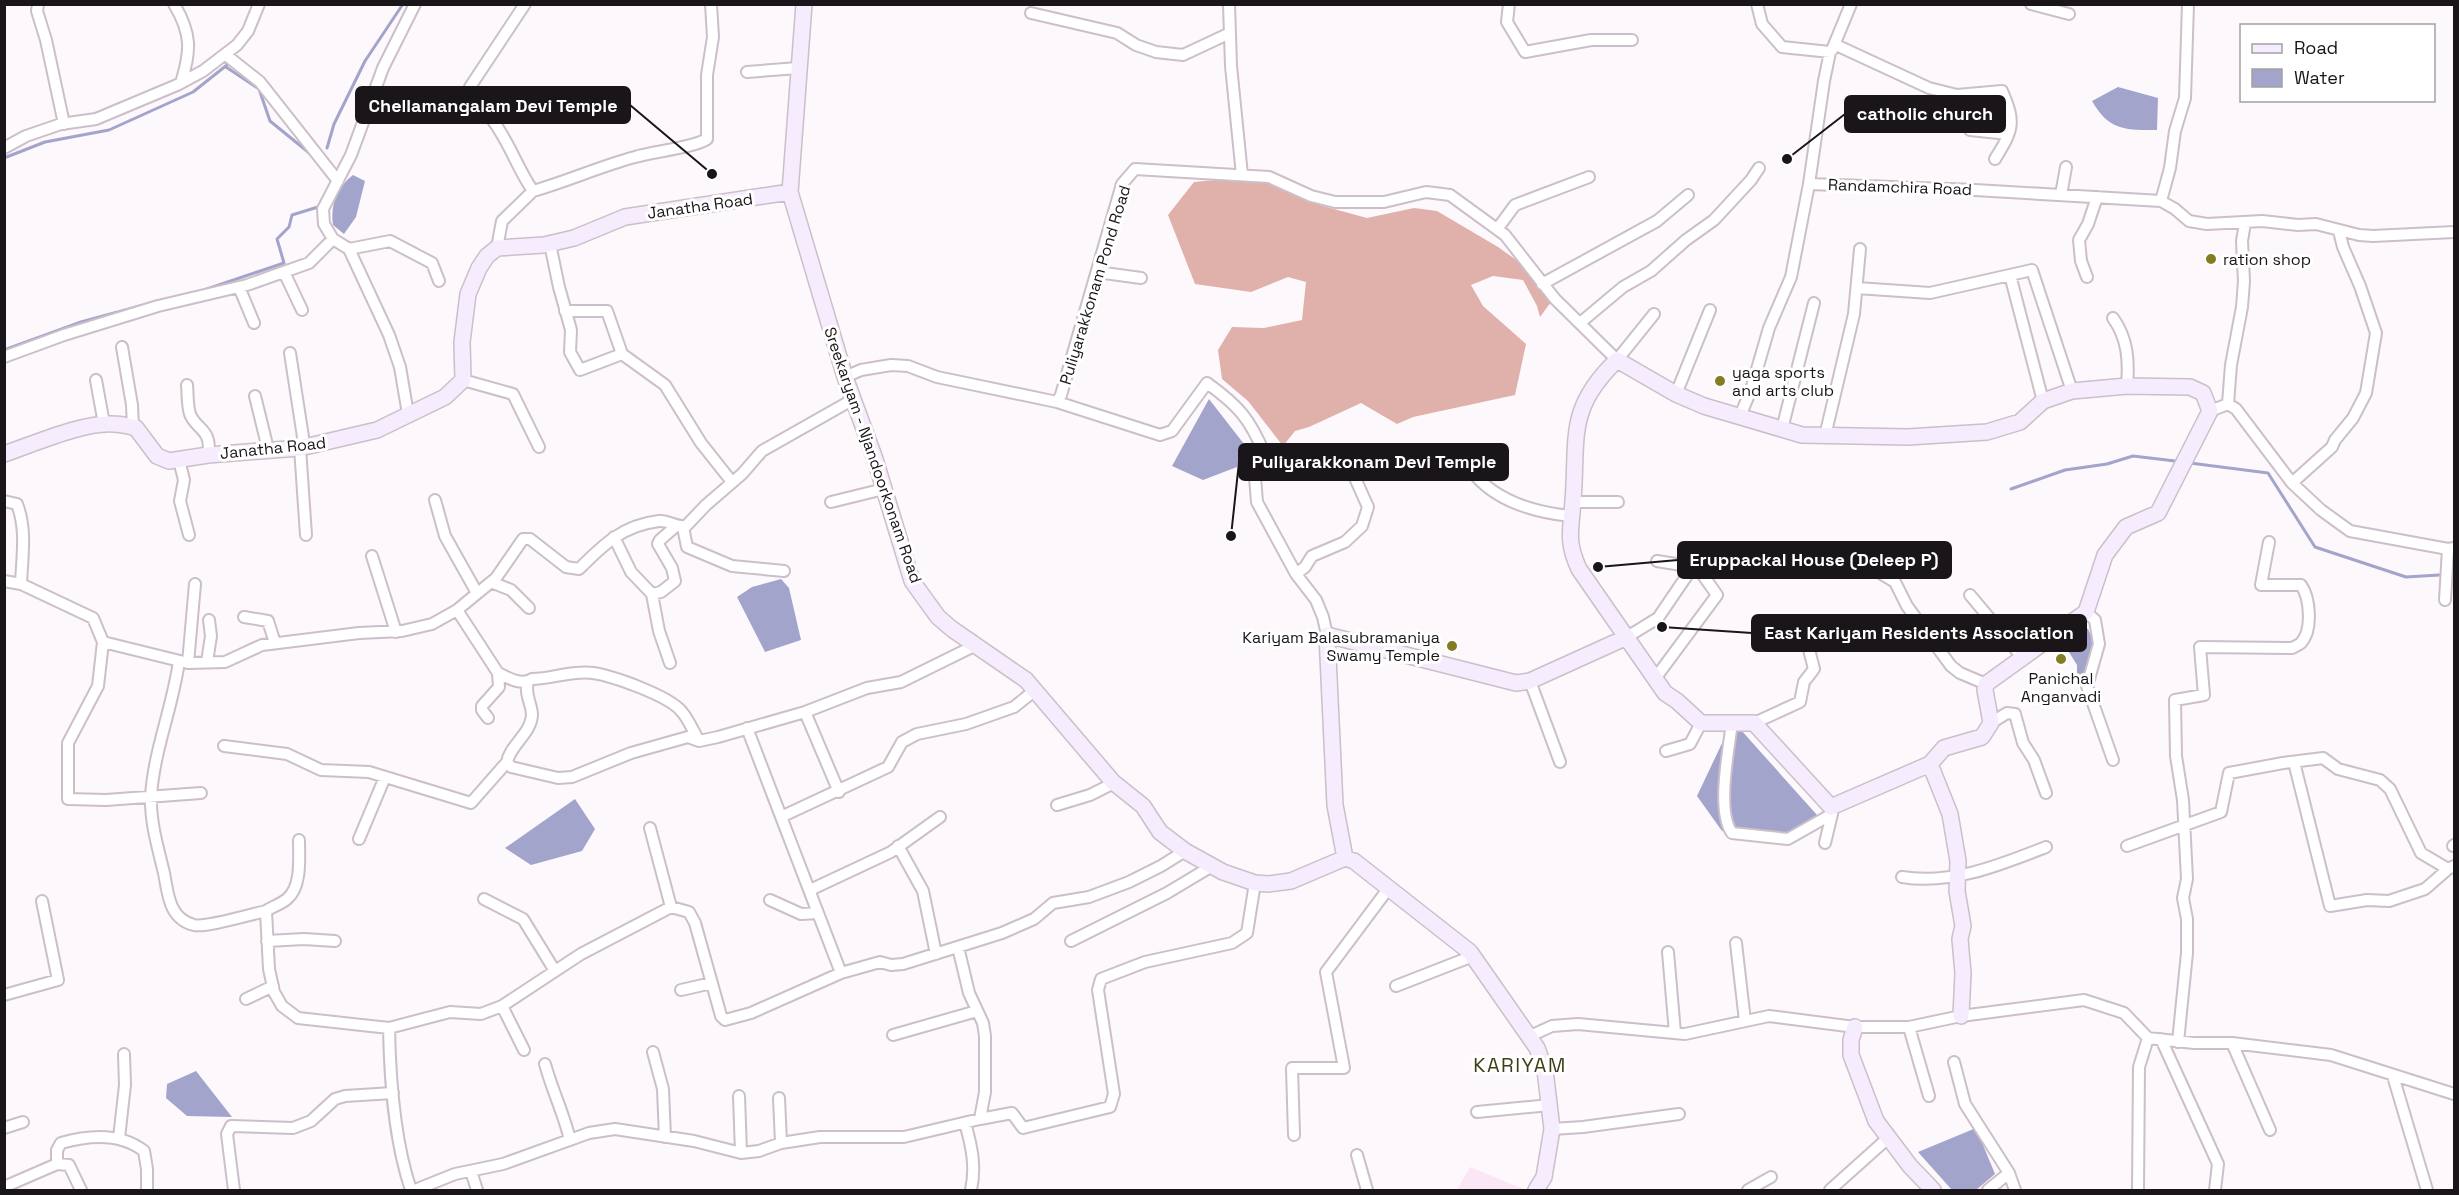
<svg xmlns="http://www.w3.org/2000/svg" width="2459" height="1195" viewBox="0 0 2459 1195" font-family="'Space Grotesk',sans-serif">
  <rect width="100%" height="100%" fill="#fdf8fc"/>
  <path fill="#fbe6f5" d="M1470,1167L1526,1190H1457Z"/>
  <path fill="#e0b0aa" d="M1236,178L1265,182L1323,206L1367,218L1414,208L1437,211L1498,247L1522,264L1551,302L1540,317L1537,306L1523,280L1493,276L1471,285L1483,306L1526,344L1515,395L1413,417L1397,424L1361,403L1309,427L1295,431L1283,446L1248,401L1222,379L1218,350L1232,327L1264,328L1302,320L1306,282L1288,277L1251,292L1195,284L1168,215L1194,182Z"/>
  <path fill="#a2a4cb" d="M2118,87L2158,98L2157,130C2126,130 2109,131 2092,101Z
    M353,175L365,181L356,217L344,234L333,225C330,206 337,187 353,175Z
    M1209,399L1244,444L1237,467L1203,480L1172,466Z
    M781,579L789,588L801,640L765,652L737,597L752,587Z
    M2081,627L2088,629L2096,646L2086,677L2077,675V665L2062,641Z
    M1741,730L1817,815L1775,844L1722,831L1697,796L1724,739Z
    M575,799L595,829L582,851L531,865L505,848Z
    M196,1071L232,1117L187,1116L166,1098L167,1084Z
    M1976,1128L1995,1174L1976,1190H1952L1918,1152Z"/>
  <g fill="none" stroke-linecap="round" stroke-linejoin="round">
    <path stroke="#a2a4cb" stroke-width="3" d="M226,67L259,89L270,121L313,156
      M327,148L334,124L365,61L403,4
      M4,158L45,142L109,130L193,92L227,65
      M207,289L284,263L277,239L289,227L292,215L318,207
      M4,350L81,322L162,300
      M2190,463L2268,473L2315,547L2406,577L2439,575
      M2011,489L2065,470L2107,464L2133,456L2175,461"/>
    <g stroke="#ccbfc9" stroke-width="14">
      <path id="street" d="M38,4L37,11L46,40L64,124
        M174,4C192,34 191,51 181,83
        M525,4L470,87C471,100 484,108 491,118C509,141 517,168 533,191C568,181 601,166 635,157C655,151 693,148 707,139V75L713,37L711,4
        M1229,4L1231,66L1242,175
        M1509,4L1507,22L1525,52L1591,40H1632
        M1757,4L1762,24L1782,47L1830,52L1824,81L1809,184
        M2031,4L2069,14
        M1031,13L1117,33L1136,45L1156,52L1183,55L1230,33
        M1836,45L1929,88L1957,95L2002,91C2016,123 2013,130 1995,159
        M1832,50L1851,4
        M226,55L260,82L338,181
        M747,72L798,68
        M1970,130L2008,134
        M4,148L26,136L61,124L96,119L177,85L203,71L237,45L248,31L259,4
        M2061,195L2066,167
        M2161,201L2170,168L2175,131L2185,98L2188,4
        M1498,228L1515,205L1589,177
        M333,239L349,249L389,335L400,367L408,414
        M550,244L559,287L571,330L570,352L580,370L622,354L665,385L701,443L732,482
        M497,248L502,221L533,191
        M349,249L390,241L432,263L439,281
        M284,272L302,310
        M1097,272L1141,278
        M2010,275L2043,401
        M2087,277L2081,261L2079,240L2088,224L2097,197
        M1542,284L1657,221L1688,195
        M239,287L254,323
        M1857,288L1930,293L2032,270L2072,391
        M565,311H607L622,354
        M2113,318C2128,339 2129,361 2127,386
        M1580,323L1623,287L1651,271L1686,240L1714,220L1751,180L1759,168
        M122,347L132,405L133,428
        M290,353L303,437L300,448L306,535
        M4,357L64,335L158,306L247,285L309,263L333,239L324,224L323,209L351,155L383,68L415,4
        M845,377L861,370L891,365L908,366L937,377L1057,402L1160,435L1172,431L1207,383C1239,406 1250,419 1265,455L1254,465L1257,502L1296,574L1316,600L1323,617L1327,635
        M96,380L104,424
        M463,380L513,394L539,447
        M187,385C188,394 187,405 190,414C195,429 213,429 208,455
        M1676,394L1710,310
        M255,396L268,449
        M1057,402L1061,395L1122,184L1135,169L1269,177L1311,196L1335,202H1384L1426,192L1450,195L1505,235L1555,299L1617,360L1654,314
        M2228,404L2231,365L2242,307L2244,281L2242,241L2245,223
        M2210,411L2228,404L2236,409L2292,483L2321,510L2350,531L2448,549L2454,548
        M1740,416L1751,390L1769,328L1791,277L1809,184L1975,190L2161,201L2175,209L2189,221L2207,224L2262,221L2298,225L2316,224L2359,235L2373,236L2454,232
        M1782,429L1814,303
        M1825,436L1854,314L1860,249
        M179,460L184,480L180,501L189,535
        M1471,470C1494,501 1533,512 1570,516
        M2292,483L2332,447L2335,440L2353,418L2366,393L2376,333L2360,286L2343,247L2339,231
        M435,500L445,536L477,593
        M4,501L17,504C27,530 22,557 21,584
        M831,502L884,489
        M1573,502H1618
        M683,527L687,547L732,566L784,571
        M614,537L631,572L652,594L659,631L670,663
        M372,556L396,632
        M1880,573L1895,582L1907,606L1951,666L1960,673L1986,684
        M1296,574L1305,567L1312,556L1345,542L1362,526L1368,507L1351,469
        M4,581L21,584L93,618L103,642L98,686L68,743V799L106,800L201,793
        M491,582L511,590L529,608
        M652,594L661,592L675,581L672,568L658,544L660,540L676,526
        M1970,595L2023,658
        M2445,600L2448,549
        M457,610L498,673L499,687L482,706V710L488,718
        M2086,612L2095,620L2099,644L2087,686L2113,760
        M244,617L268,621L275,643
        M1627,637L1658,618L1690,571L1688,566L1657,561
        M103,642L188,663L225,662L262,645L359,633L402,631L432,624L457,610L496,578L523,539H530L566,567L579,569C603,545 623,525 659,521C669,520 676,528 686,526L706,505L742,474L762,451L852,400
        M179,661C173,706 154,750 151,796C150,822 158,848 164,873C168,894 169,919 194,925C205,928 252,914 266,911L269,969L274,992L282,1006L298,1018L389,1028C390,1081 394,1140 411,1190
        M207,662L211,636L209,620
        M188,663L195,584
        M498,673C508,678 522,686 532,679C552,679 573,670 593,673C613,676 670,696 682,712C689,720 693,731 699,741
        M1654,680L1717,595L1686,551
        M1530,681L1560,762
        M528,682C524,694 532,704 532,715C531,734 510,745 507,762L511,767L558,778L572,777L631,753L688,737L699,741L718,737L805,712L867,688L901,682L974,646
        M805,712L839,792
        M1732,722C1729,749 1716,811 1732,833L1788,839L1832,814L1831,807
        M1754,723L1800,702L1804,682L1814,669L1802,622
        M1991,723L2007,713L2015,714L2023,743L2034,760L2046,793
        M747,728L841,973
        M224,746L287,754L321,770L369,772L471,803L507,762
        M1666,751L1690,744L1701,723
        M2294,762L2330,906L2367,900L2389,901L2425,889L2448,869
        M1057,805L1090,795L1114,783
        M783,816L888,767L902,742L917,734L966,724L1014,707L1034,691
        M650,828L671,907
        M359,839L385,777
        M1825,843L1832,814
        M898,846L923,891L936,954
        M2127,846L2221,812L2229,773L2283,763L2323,758L2338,769L2380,780L2390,789L2421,853L2448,869L2454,866
        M2453,846L2454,845
        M1902,877C1952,885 2000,865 2046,847
        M810,890L891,852L940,817
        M484,899L523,919L555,971
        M770,900L801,914L818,913
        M266,911C272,907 281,904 287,899C302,887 299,857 299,840
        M267,941L304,939L335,941
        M1071,941L1167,893L1212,866
        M1736,943L1745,1021
        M1668,952L1675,1033
        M1396,986L1473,956
        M681,990L712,983
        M4,995L58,980L42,901
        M246,999L273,986
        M502,1006L524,1050
        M1909,1027L1929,1096
        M389,1028L450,1012L481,1014L502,1006L581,954L671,907L689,912L695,923L718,1005L721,1016L725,1020L751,1013L841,973L880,962L891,965L903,964L1002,933L1034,919L1053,903L1089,897L1129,882L1161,866L1185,851
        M893,1035L977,1011
        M1528,1037L1552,1026L1578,1024L1685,1034L1769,1016L1855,1027H1909L1961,1016L2084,1000L2124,1013L2148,1038L2194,1043H2232L2331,1055L2454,1094
        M2161,1039L2218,1164L2215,1190
        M2178,1042L2187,953V919L2183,898L2187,879L2183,800L2176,756L2175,700L2204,695L2200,647L2292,648C2294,647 2300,644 2301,643C2313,630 2310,598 2301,585H2261L2269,542
        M2232,1043L2270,1130
        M653,1052L663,1089L665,1137
        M1954,1062L1965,1104L2009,1173L2015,1190
        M545,1064C552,1090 564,1114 570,1140
        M2393,1076L2427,1190
        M779,1098L781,1143
        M1477,1112L1550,1105
        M980,1119L1012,1113L1023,1128L1110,1107L1114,1094L1098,990L1101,979L1145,962L1232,943L1247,933L1255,883
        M965,1123C972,1147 976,1167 971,1190
        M4,1128L23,1122
        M1552,1129L1583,1127L1679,1114
        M1294,1135L1292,1068H1344L1326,972L1388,889
        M119,1138L125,1085L124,1054
        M741,1153L759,1151L781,1143L820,1137H904L980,1119L985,1092V1036L983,1023L969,993L958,947
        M1357,1155L1367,1190
        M57,1164V1150L61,1143C89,1135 121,1133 144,1151L147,1169V1190
        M471,1171L477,1190
        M4,1187L57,1164L69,1165L81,1190
        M234,1190L227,1134L231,1126L293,1128L311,1121L335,1099L345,1096L393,1093
        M415,1190L455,1174L503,1164L589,1133L615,1129L694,1141L741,1153L739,1096
        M1748,1190L1771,1177
        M1830,1190L1888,1138
        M1988,1190L2009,1173
        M2138,1190L2139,1067L2148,1038"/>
    </g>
    <g stroke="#ccbfc9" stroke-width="18">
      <path id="secondary" d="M804,4L790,192L845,377L875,459L912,581L938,617L952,629L1026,680L1113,782L1143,806L1160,832L1185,851L1223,872L1255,883L1268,884L1291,881L1345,858L1354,861L1470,952L1537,1048L1545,1070L1552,1129L1544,1177L1536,1190
        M1617,360L1676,394L1704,406L1802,435L1908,437L1987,432L2020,422L2043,401L2072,391L2127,386L2190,387L2203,393L2210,411L2158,513L2126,527L2105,555L2086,612L1986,684L1985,690L1991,723L1982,737L1944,748L1930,764L1831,807L1754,723H1701L1677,701L1665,693L1579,569C1566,541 1571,530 1573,501C1578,438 1566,409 1617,360Z
        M4,454C34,444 83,422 113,424C121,424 129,426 136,428L157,456L169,461L208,455L300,448L377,430L445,397L463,380L462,342L468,294L479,268L487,256L497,248L544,245L574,238L625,217L790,192
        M1930,764L1950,814L1958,861L1957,891L1963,926L1960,939L1963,973L1961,1016
        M1345,858L1335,805L1327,635L1516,683L1530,681L1627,637
        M1855,1027L1851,1040V1055L1876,1121L1910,1166L1933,1190"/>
    </g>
    <use href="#street" stroke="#fff" stroke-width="10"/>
    <use href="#secondary" stroke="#f5ecfd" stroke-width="15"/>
  </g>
  <g fill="#837c23" stroke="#fff" stroke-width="2">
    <circle cx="2211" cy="259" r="6"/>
    <circle cx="1720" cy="381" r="6"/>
    <circle cx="1452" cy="646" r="6"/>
    <circle cx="2061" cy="659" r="6"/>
  </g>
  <g text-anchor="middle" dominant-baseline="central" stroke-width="6" stroke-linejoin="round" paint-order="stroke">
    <g font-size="16" fill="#191518" stroke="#fff">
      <text transform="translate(1900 187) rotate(2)">Randamchira Road</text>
      <text transform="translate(700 206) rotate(-8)">Janatha Road</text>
      <text transform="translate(1095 285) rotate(-73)">Puliyarakkonam Pond Road</text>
      <text transform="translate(273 448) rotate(-6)">Janatha Road</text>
      <text transform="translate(873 455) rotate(71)">Sreekaryam - Njandoorkonam Road</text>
    </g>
    <g font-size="16" fill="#191518" stroke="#fff" text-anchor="start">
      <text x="2223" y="259">ration shop</text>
      <text x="1732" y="372">yaga sports<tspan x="1732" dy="18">and arts club</tspan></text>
      <text x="1440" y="637" text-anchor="end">Kariyam Balasubramaniya<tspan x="1440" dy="18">Swamy Temple</tspan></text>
      <text x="2061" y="678" text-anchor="middle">Panichal<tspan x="2061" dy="18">Anganvadi</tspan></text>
    </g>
    <g font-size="20" letter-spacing="1.5" fill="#413d14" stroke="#fff">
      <text x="1520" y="1065">KARIYAM</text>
    </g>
  </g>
  <path fill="none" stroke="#191518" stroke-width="2" d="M712 174L630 105M1787 159L1845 114M1231 536L1239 462M1598 567L1678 560M1662 627L1752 633"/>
  <g fill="#191518" stroke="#fff" stroke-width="2">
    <circle cx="712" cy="174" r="6"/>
    <circle cx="1787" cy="159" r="6"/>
    <circle cx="1231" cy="536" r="6"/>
    <circle cx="1598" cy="567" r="6"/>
    <circle cx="1662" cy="627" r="6"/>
  </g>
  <g fill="#191518" stroke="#191518" stroke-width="2">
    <rect x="356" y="87" width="274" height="36" rx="6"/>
    <rect x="1845" y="96" width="160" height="36" rx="6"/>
    <rect x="1239" y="444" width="269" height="36" rx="6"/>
    <rect x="1678" y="542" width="273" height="36" rx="6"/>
    <rect x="1752" y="615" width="334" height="36" rx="6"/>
  </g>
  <g font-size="18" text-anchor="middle" font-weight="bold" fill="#fff">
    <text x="493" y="112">Chellamangalam Devi Temple</text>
    <text x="1925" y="120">catholic church</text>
    <text x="1374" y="468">Puliyarakkonam Devi Temple</text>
    <text x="1814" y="566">Eruppackal House (Deleep P)</text>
    <text x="1919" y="639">East Kariyam Residents Association</text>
  </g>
  <rect width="2459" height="1195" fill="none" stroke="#191518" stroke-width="12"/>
  <rect x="2240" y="24" width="195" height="78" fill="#ffffff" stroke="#a3a1a3" stroke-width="1.5"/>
  <rect x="2252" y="44" width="30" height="9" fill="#f5ecfd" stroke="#a3a1a3" stroke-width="1.5"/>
  <text x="2294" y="54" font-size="18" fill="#191518">Road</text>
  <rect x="2252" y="69" width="30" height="18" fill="#a2a4cb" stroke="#a3a1a3" stroke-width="1.5"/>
  <text x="2294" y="84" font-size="18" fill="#191518">Water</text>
</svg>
